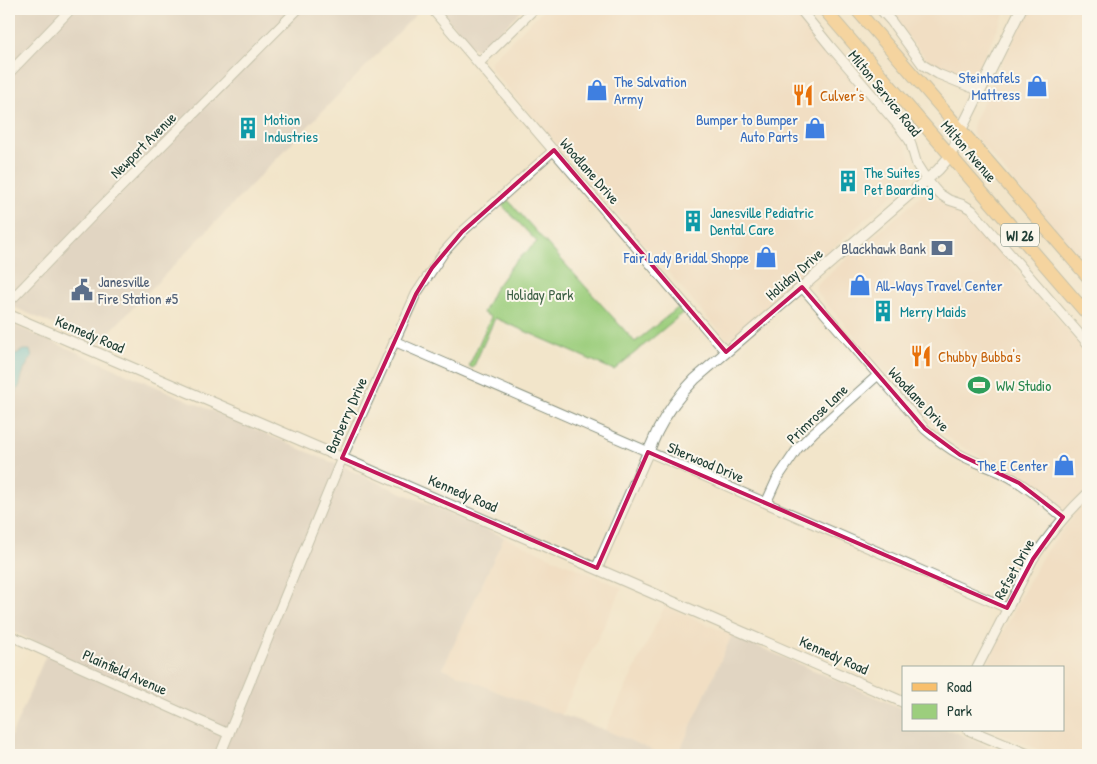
<svg xmlns="http://www.w3.org/2000/svg" width="1097" height="764" viewBox="0 0 1097 764" font-family="'Patrick Hand',sans-serif">
  <rect width="100%" height="100%" fill="#fbf7ec"/>
  <filter id="ink" filterUnits="userSpaceOnUse"><feTurbulence type="fractalNoise" baseFrequency=".02" numOctaves="2"/><feDisplacementMap in="SourceGraphic" scale="10" xChannelSelector="R" yChannelSelector="G"/><feConvolveMatrix kernelMatrix="1 2 1 2 8 2 1 2 1" color-interpolation-filters="sRGB"/></filter>
  <filter id="wash" filterUnits="userSpaceOnUse"><feTurbulence type="fractalNoise" baseFrequency=".0096" numOctaves="4" result="noise"/><feDisplacementMap in="SourceGraphic" scale="20" xChannelSelector="R" yChannelSelector="G"/><feGaussianBlur stdDeviation="1.12" result="paint"/><feColorMatrix in="noise" values="0 0 0 0 0 0 0 0 0 0 0 0 0 0 0 0 0 1.4 0 .05"/><feComposite in="paint" operator="in"/></filter>
  <g filter="url(#wash)">
    <rect width="100%" height="100%" fill="#f2e5ca"/>
    <path fill="#efd6bb" d="M544,9H790L899,134L905,144L909,155L915,172L914,176L733,337L730,339H727L714,325L491,69L490,65V62Z
      M884,9H1007L975,75L972,79L969,80L933,66Z
      M1028,9H1088V269L973,134V123Z
      M924,194L936,198L966,213L1088,353V755H1051L993,730H1063V668H985L1030,579L1041,559L1047,550L1073,517L1027,480L1010,470L961,446L944,435L923,414L815,290L817,284Z
      M504,537L622,588L561,715L500,693L443,668Z
      M665,606L732,635L678,755H664L605,730Z"/>
    <path fill="#cdc2b9" d="M9,9H421L98,344L9,305Z
      M439,9H523L484,48L480,51L472,47Z
      M9,323L504,537L443,668L500,693L605,730L664,755H9V741L49,648L9,630Z
      M732,635L903,709V730H951L1008,755H678Z"/>
    <path fill="#9cce7d" stroke="#5e8658" d="M508,200L635,342L679,307L684,312L614,370L495,318L473,368L469,366L491,317L483,313L494,290L513,264L537,242L502,205Z"/>
    <path fill="#54bdd0" stroke="#3a7d82" d="M23,350H30L32,357C28,363 24,369 22,376C20,385 19,393 9,396V353L16,354Z"/>
  </g>
  <g filter="url(#ink)">
    <g fill="none" stroke-linecap="round" stroke-linejoin="round">
      <g stroke="#88917f" stroke-width="11">
        <path id="minor" d="M432,9L726,352
          M800,9L830,46L897,124L910,141L917,165L926,179L938,193L949,200L964,205L972,210L1088,344
          M880,9L891,21L923,65L938,74L980,91
          M479,63L534,9
          M9,73L71,9
          M802,287L925,429C936,438 946,447 959,454C973,462 990,467 1004,474C1026,485 1045,502 1063,517
          M9,302L98,210L298,9
          M394,341L1007,608
          M766,503L777,479L798,448L813,433L878,375
          M9,635L229,734
          M977,668L1033,559C1049,534 1067,513 1088,493
          M220,755L342,458L416,294L444,252L462,232L554,150"/>
      </g>
      <g stroke="#88917f" stroke-width="12">
        <path id="tertiary" d="M9,315L342,458L903,702
          M597,568L657,432C667,412 679,395 695,379L938,170L951,155L961,130L1021,9
          M969,730L1029,755"/>
      </g>
      <g stroke="#88917f" stroke-width="14">
        <path id="primary" d="M824,9L1088,315
          M856,9L1088,277"/>
      </g>
      <use href="#minor" stroke="#fff" stroke-width="9"/>
      <use href="#tertiary" stroke="#fff" stroke-width="10"/>
      <use href="#primary" stroke="#f8bf6c" stroke-width="12"/>
    </g>
  </g>
  <path d="M0 0H1097V764H0ZM554,150L726,352L802,287L925,429L960,455L1019,483L1063,517L1033,559L1007,608L648,452L597,568L342,458L416,294L432,268L462,232Z" fill="#f2e5ca" fill-opacity=".55" fill-rule="evenodd"/>
  <path fill="none" stroke="#c2185b" stroke-width="4" stroke-linejoin="round" d="M554,150L726,352L802,287L925,429L960,455L1019,483L1063,517L1033,559L1007,608L648,452L597,568L342,458L416,294L432,268L462,232Z"/>
  <defs>
    <g id="shop-bare" transform="scale(1.725)"><path d="M-5-2.5h2.3a2.7 3.5 0 0 1 5.4 0H5L5.5 6h-11ZM-1.5-2.5h3a1.5 2.3 0 0 0-3 0Z" fill="#3f7fe0" stroke="#fbf7ec" stroke-width="2.5" paint-order="stroke"/></g>
    <g id="restaurant-bare" transform="scale(1.725)"><path d="M-5-6h1v4h1v-4h1v4h1v-4h1v5L-1.5 .5V6h-2V.5L-5-1ZM5-6V6H3V1.5H1.5Q1.5-4 5-6Z" fill="#e8710a" stroke="#fbf7ec" stroke-width="2.5" paint-order="stroke"/></g>
    <g id="building-bare" transform="scale(1.725)"><path d="M-4-6H4V6H1V3H-1V6H-4ZM-2.5-4.3h1.7v1.8h-1.7ZM.8-4.3h1.7v1.8H.8ZM-2.5-1h1.7V.8h-1.7ZM.8-1h1.7V.8H.8Z" fill="#0f9aa8" stroke="#fbf7ec" stroke-width="2.5" paint-order="stroke"/></g>
    <g id="bank-bare" transform="scale(1.725)"><path d="M-6-4H6V4H-6ZM0-2.3a2.3 2.3 0 1 0 0 4.6a2.3 2.3 0 1 0 0-4.6Z" fill="#5c6f8a" stroke="#fbf7ec" stroke-width="2.5" paint-order="stroke"/></g>
    <g id="civic-bare" transform="scale(1.725)"><path d="M-.6-6.5H3V-4.5H.6V-3L4-1V1h2V6H-6V1h2V-1L-.6-3ZM-1.2 2.5V6h2.4V2.5Z" fill="#5c6f8a" stroke="#fbf7ec" stroke-width="2.5" paint-order="stroke"/></g>
    <g id="stadium-bare" transform="scale(1.725)"><path d="M0-5a6.5 5 0 1 0 0 10a6.5 5 0 1 0 0-10ZM-3.5-1.8h7v3.6h-7Z" fill="#2e9e5b" stroke="#fbf7ec" stroke-width="2.5" paint-order="stroke"/></g>
  </defs>
  <g fill-rule="evenodd">
    <use href="#shop-bare" x="1037" y="86"/>
    <use href="#shop-bare" x="597" y="90"/>
    <use href="#restaurant-bare" x="803" y="95"/>
    <use href="#building-bare" x="248" y="128"/>
    <use href="#shop-bare" x="815" y="128"/>
    <use href="#building-bare" x="848" y="181"/>
    <use href="#building-bare" x="693" y="221"/>
    <use href="#bank-bare" x="942" y="248"/>
    <use href="#shop-bare" x="766" y="257"/>
    <use href="#shop-bare" x="860" y="285"/>
    <use href="#civic-bare" x="82" y="290"/>
    <use href="#building-bare" x="883" y="311"/>
    <use href="#restaurant-bare" x="921" y="356"/>
    <use href="#stadium-bare" x="979" y="385"/>
    <use href="#shop-bare" x="1064" y="465"/>
  </g>
  <g text-anchor="middle" dominant-baseline="central" stroke-width="4" stroke-linejoin="round" paint-order="stroke">
    <rect fill="#fbf7ec" stroke="#61756b" stroke-width="1" x="1001" y="223.5" width="38" height="23" rx="4"/>
    <g font-size="14" font-weight="bold" fill="#1f3d34">
      <text x="1020" y="235">WI 26</text>
    </g>
    <g font-size="15" fill="#366cbe" stroke="#fbf7ec" text-anchor="end">
      <text x="1020" y="77">Steinhafels<tspan x="1020" dy="17">Mattress</tspan></text>
      <text x="614" y="81" text-anchor="start">The Salvation<tspan x="614" dy="17">Army</tspan></text>
      <text x="798" y="119">Bumper to Bumper<tspan x="798" dy="17">Auto Parts</tspan></text>
      <text x="749" y="257">Fair Lady Bridal Shoppe</text>
      <text x="876" y="285" text-anchor="start">All-Ways Travel Center</text>
      <text x="1048" y="465">The E Center</text>
    </g>
    <g font-size="15" fill="#1f3d34" stroke="#fbf7ec">
      <text transform="translate(885 93) rotate(51)">Milton Service Road</text>
      <text transform="translate(143 145) rotate(-45)">Newport Avenue</text>
      <text transform="translate(969 151) rotate(49)">Milton Avenue</text>
      <text transform="translate(590 171) rotate(49)">Woodlane Drive</text>
      <text transform="translate(794 274) rotate(-41)">Holiday Drive</text>
      <text transform="translate(90 334) rotate(23)">Kennedy Road</text>
      <text transform="translate(919 399) rotate(47)">Woodlane Drive</text>
      <text transform="translate(817 414) rotate(-44)">Primrose Lane</text>
      <text transform="translate(346 415) rotate(-66)">Barberry Drive</text>
      <text transform="translate(706 462) rotate(23)">Sherwood Drive</text>
      <text transform="translate(463 493) rotate(23)">Kennedy Road</text>
      <text transform="translate(1014 569) rotate(-61)">Refset Drive</text>
      <text transform="translate(834 655) rotate(24)">Kennedy Road</text>
      <text transform="translate(125 672) rotate(24)">Plainfield Avenue</text>
    </g>
    <g font-size="15" fill="#c56008" stroke="#fbf7ec" text-anchor="start">
      <text x="820" y="95">Culver's</text>
      <text x="938" y="356">Chubby Bubba's</text>
    </g>
    <g font-size="15" fill="#0d838f" stroke="#fbf7ec" text-anchor="start">
      <text x="264" y="119">Motion<tspan x="264" dy="17">Industries</tspan></text>
      <text x="864" y="172">The Suites<tspan x="864" dy="17">Pet Boarding</tspan></text>
      <text x="710" y="212">Janesville Pediatric<tspan x="710" dy="17">Dental Care</tspan></text>
      <text x="900" y="311">Merry Maids</text>
    </g>
    <g font-size="15" fill="#4e5e75" stroke="#fbf7ec" text-anchor="end">
      <text x="926" y="248">Blackhawk Bank</text>
      <text x="98" y="281" text-anchor="start">Janesville<tspan x="98" dy="17">Fire Station #5</tspan></text>
    </g>
    <g font-size="15" fill="#3e6146" stroke="#fbf7ec">
      <text x="540" y="294">Holiday Park</text>
    </g>
    <g font-size="15" fill="#27864d" stroke="#fbf7ec" text-anchor="start">
      <text x="996" y="385">WW Studio</text>
    </g>
  </g>
  <rect width="1097" height="764" fill="none" stroke="#fbf7ec" stroke-width="30"/>
  <rect x="902" y="666" width="162" height="65" fill="#fbf7ec" stroke="#a3ada2"/>
  <rect x="912" y="683" width="25" height="8" fill="#f8bf6c" stroke="#a3ada2"/>
  <text x="947" y="692" font-size="15" fill="#1f3d34">Road</text>
  <rect x="912" y="704" width="25" height="15" fill="#9cce7d" stroke="#a3ada2"/>
  <text x="947" y="716" font-size="15" fill="#1f3d34">Park</text>
</svg>
